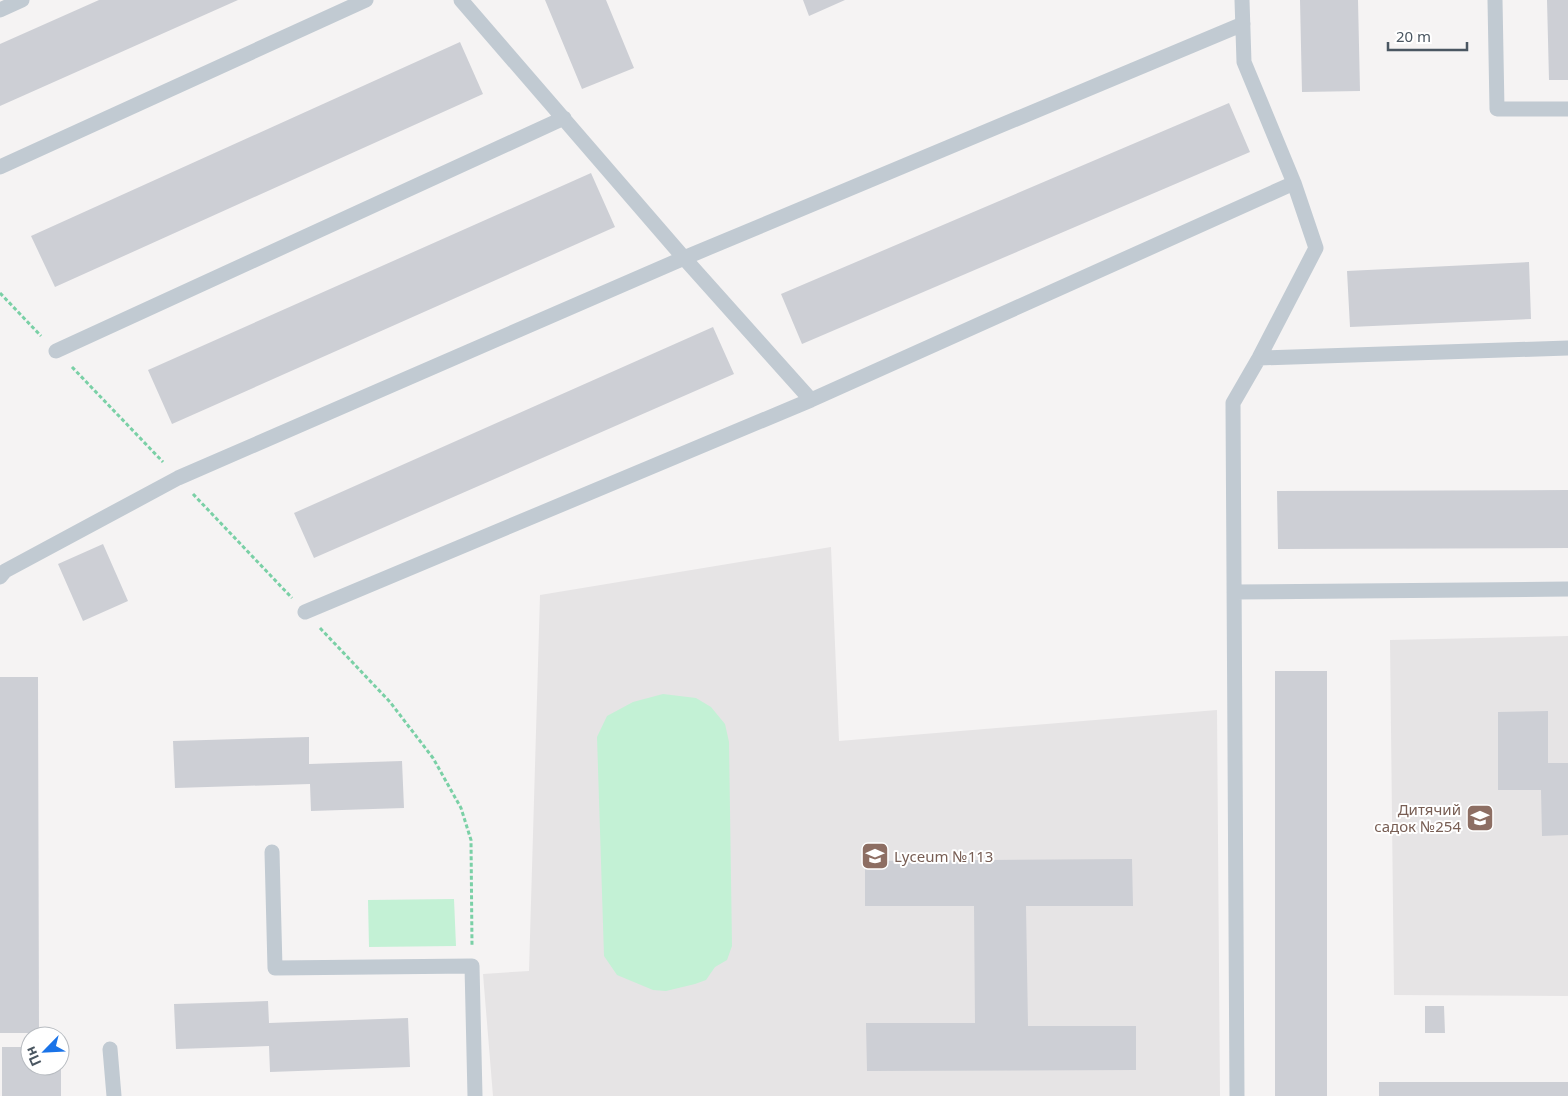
<svg xmlns="http://www.w3.org/2000/svg" width="1568" height="1096" viewBox="0 0 1568 1096" font-family="'Noto Sans',sans-serif">
  <rect width="100%" height="100%" fill="#f5f3f3"/>
  <path fill="#e6e4e5" d="M831,547L839,741L1217,710L1220,1096H493L483,974L529,971L540,595Z
    M1568,636V996L1394,995L1390,640Z"/>
  <path fill="#c3f1d5" d="M663,694L696,698L711,707L725,724L729,742L732,946L727,960L715,967L706,980L695,984L666,991L653,990L617,975L604,956L597,737L607,716L633,702Z
    M454,899L456,946L369,947L368,900Z"/>
  <path fill="#cdcfd5" d="M99,0H238L0,106V44Z
    M545,0H606L634,68L582,89Z
    M803,0H845L809,16Z
    M1300,0H1358L1360,91L1302,92Z
    M1547,0H1568V80H1549Z
    M460,42L483,94L55,287L31,236Z
    M1229,103L1250,152L802,344L781,294Z
    M591,173L615,227L172,424L148,370Z
    M1529,262L1531,319L1350,327L1347,271Z
    M713,327L734,374L314,558L294,513Z
    M1568,490V548L1278,549L1277,491Z
    M103,544L128,601L83,621L58,564Z
    M1275,671H1327V1096H1275Z
    M0,677H38L39,1033H0Z
    M1548,711V763H1568V835L1542,836L1541,790H1498V712Z
    M309,737V764L402,761L404,808L311,811L310,784L175,788L173,741Z
    M1132,859L1133,906H1026L1028,1026H1136V1070L867,1071L866,1023H975L974,906H865V861Z
    M268,1001L269,1023L408,1018L410,1067L270,1072L269,1046L176,1049L174,1004Z
    M1425,1006H1444L1445,1033H1425Z
    M2,1047H30V1066H61V1096H2Z
    M1379,1082H1568V1096H1379Z"/>
  <g fill="none" stroke-linecap="round" stroke-linejoin="round">
    <path stroke="#7ad0a6" stroke-width="3" stroke-dasharray="4 2.5" stroke-linecap="butt" d="M0,293L41,336
      M72,367L163,462
      M193,494L292,598
      M320,628L390,702L433,758L461,808L471,840L472,945"/>
    <path stroke="#c1cad2" stroke-width="15" d="M1495,0L1497,109H1568
      M0,10L22,0
      M0,167L366,0
      M56,351L564,118
      M1259,358L1568,348
      M811,400L1294,183L1244,62L1242,0
      M0,577L5,571L178,478L684,258L1243,24
      M1234,592L1568,589
      M305,612L811,400L684,258L461,0
      M272,852L275,968L472,966L475,1096
      M110,1049L114,1096
      M1237,1096L1233,403L1259,358L1316,248L1294,183"/>
  </g>
  <defs>
    <g id="school-square" transform="scale(1.4375)"><rect x="-9" y="-9" width="18" height="18" rx="4" fill="#8d6e63" stroke="#fff"/><path d="M0-5L7-2L0 1L-7-2ZM-4 1L0 2.5L4 1V4Q0 6-4 4Z" fill="#fff"/></g>
  </defs>
  <g fill-rule="evenodd">
    <use href="#school-square" x="1480" y="818"/>
    <use href="#school-square" x="875" y="856"/>
  </g>
  <g text-anchor="middle" dominant-baseline="central" stroke-width="4" stroke-linejoin="round" paint-order="stroke">
    <g font-size="15" fill="#785e54" stroke="#fff" text-anchor="end">
      <text x="1461" y="809">Дитячий<tspan x="1461" dy="17">садок №254</tspan></text>
      <text x="894" y="856" text-anchor="start">Lyceum №113</text>
    </g>
  </g>
  <g transform="translate(45 1051) rotate(246)"><circle r="24" fill="#ffffff" stroke="#b7bbc0"/>
  <path d="M0-4L9 19L0 12L-9 19Z" fill="#1a73e8"/>
  <text y="-8" font-size="14" font-weight="bold" text-anchor="middle" fill="#4a5661">Пн</text>
  </g>
  <path d="M1388 42v8h79v-8" fill="none" stroke="#4a5661" stroke-width="2.5"/>
  <text x="1396" y="42" font-size="15" fill="#4a5661" stroke="#ffffff" stroke-width="4" paint-order="stroke">20 m</text>
</svg>
